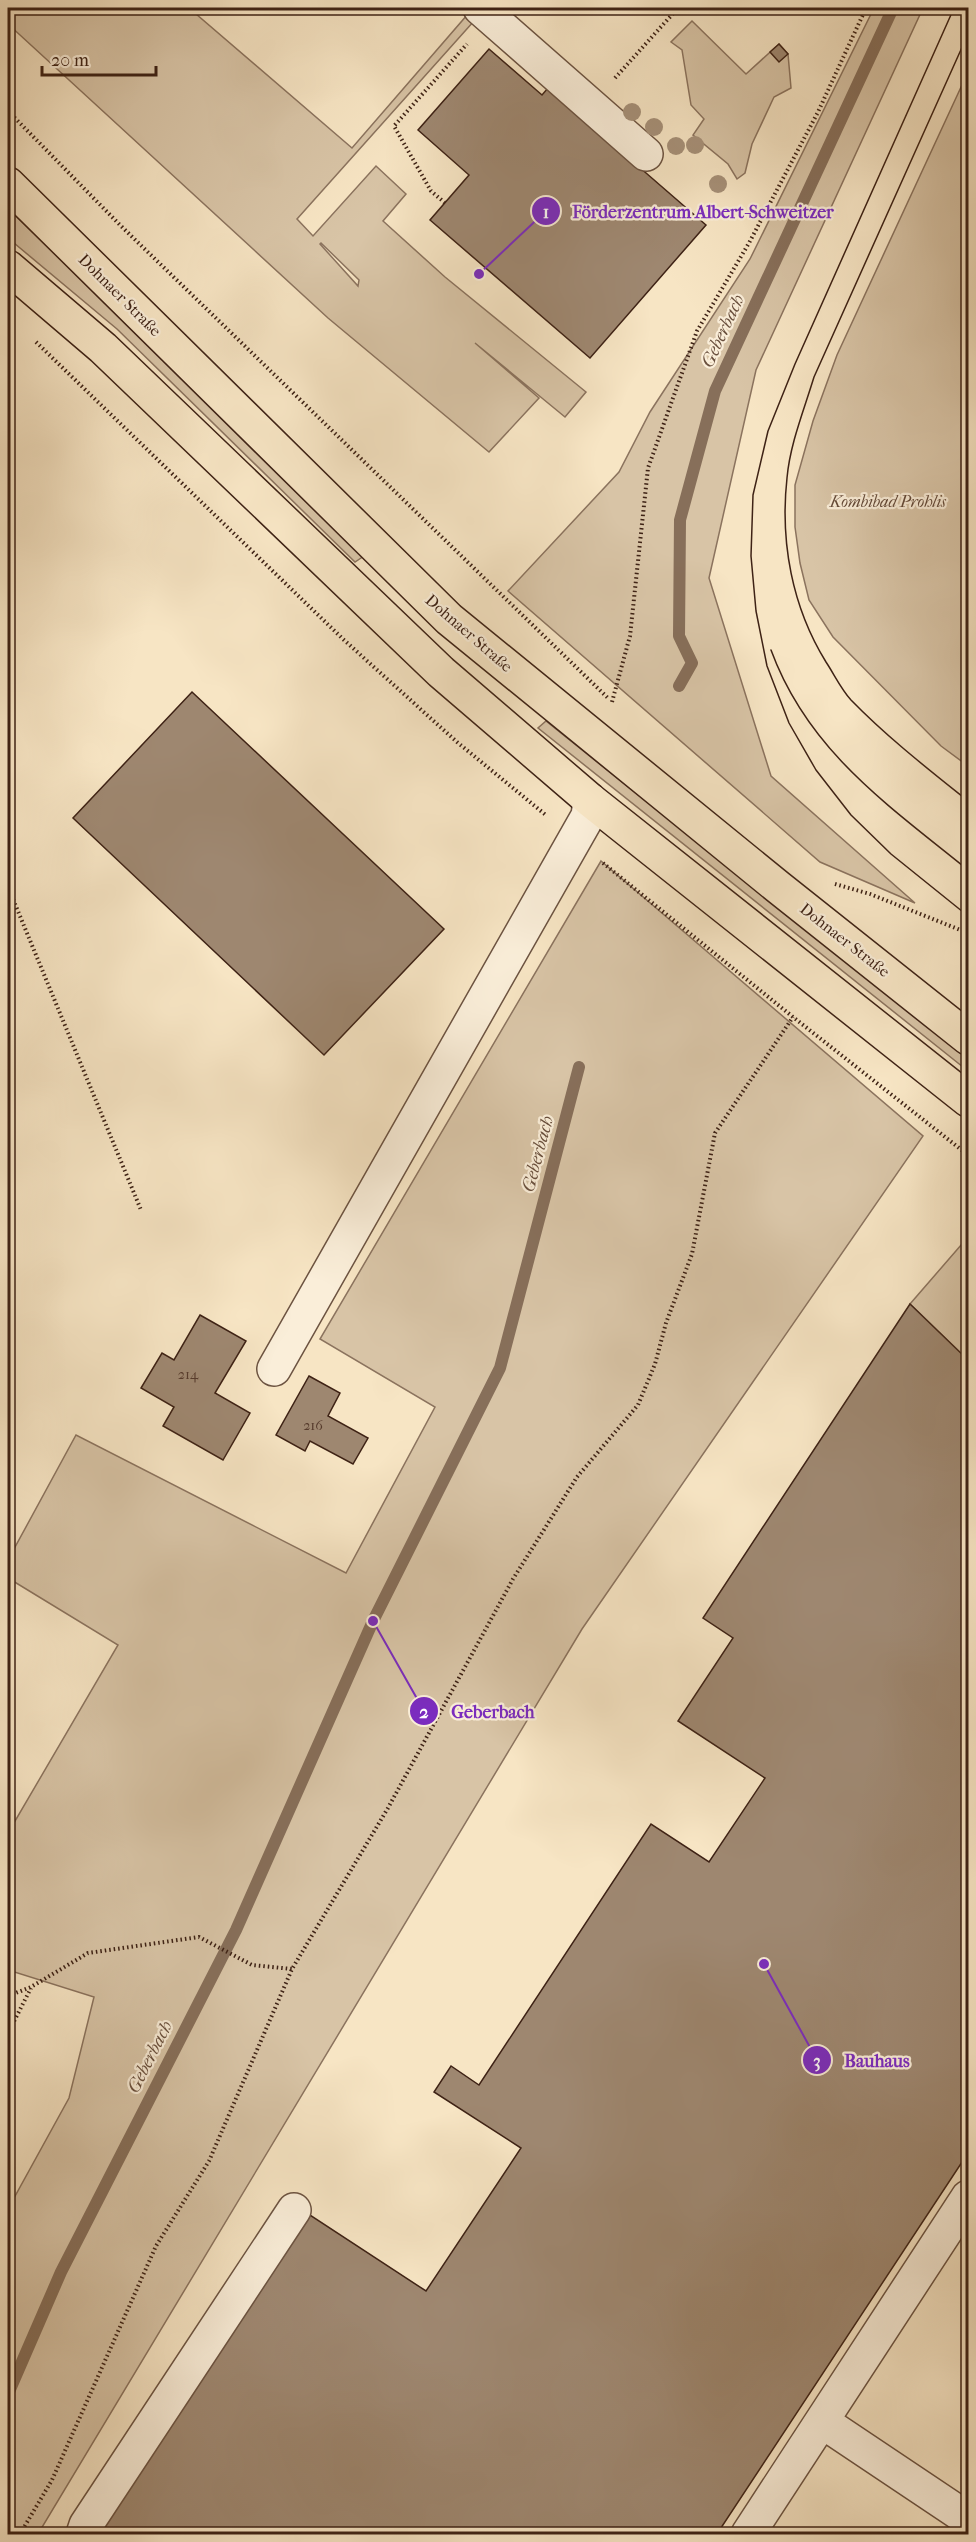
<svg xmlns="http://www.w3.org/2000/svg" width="976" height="2542" viewBox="0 0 976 2542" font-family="'IM FELL French Canon',serif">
  <rect width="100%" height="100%" fill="#f7e5c4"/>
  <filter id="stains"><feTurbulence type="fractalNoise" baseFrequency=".00333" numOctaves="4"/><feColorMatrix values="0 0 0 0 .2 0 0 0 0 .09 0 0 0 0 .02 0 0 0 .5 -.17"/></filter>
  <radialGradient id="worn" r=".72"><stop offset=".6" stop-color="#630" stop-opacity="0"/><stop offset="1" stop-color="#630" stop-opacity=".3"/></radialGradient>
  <path fill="#d8c4a6" stroke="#8b735e" stroke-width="1.5" fill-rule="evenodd" d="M8,8H189L352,148L468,14L474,21L297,219L313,236L376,166L406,194L383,221L445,277L586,392L565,417L475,343L539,398L489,452L328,318L8,24ZM321,243L359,280L358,286L320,244Z
    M874,8H923L756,370L709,578L771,776L915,903L820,862L508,591L619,472L650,412L750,259Z
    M692,21L746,74L779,44L788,54L791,88L774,97L752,144L745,173L737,179L728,164L693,135L704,119L691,105L682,50L671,42Z
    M968,72V766L941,746L833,637L809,600L800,563L795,527V485L813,421L837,355Z
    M8,208L364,556L355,562L117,329L8,238Z
    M546,721L968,1059V1071L538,728Z
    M601,861L923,1136L582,1629L38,2534H8V2209L69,2098L94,1997L8,1970V1833L118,1645L8,1578V1560L76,1435L346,1573L435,1407L320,1339Z
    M968,1237V1360L910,1304Z"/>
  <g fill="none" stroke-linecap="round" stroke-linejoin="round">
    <path stroke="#876f5a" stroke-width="12" d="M679,686L692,663L679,636L680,520L715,391L893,8
      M8,2394L61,2272L236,1930L373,1621L500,1368L579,1067"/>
  </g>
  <path fill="#9e8770" stroke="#3e2215" stroke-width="1.5" d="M779,44L788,54L779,62L770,52Z
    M489,49L542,95L548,88L706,225L590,358L430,220L469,175L418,130Z
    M192,692L444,929L324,1055L73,818Z
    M910,1304L968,1360V2153L717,2534H111L103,2529L310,2215L426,2291L521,2148L434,2092L451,2066L479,2085L651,1824L709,1862L765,1778L678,1721L733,1638L703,1618Z
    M200,1315L246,1341L215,1393L250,1413L223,1460L163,1426L174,1407L141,1388L162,1353L174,1360Z
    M309,1376L340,1393L328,1416L368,1438L353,1464L310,1441L305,1451L276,1435Z"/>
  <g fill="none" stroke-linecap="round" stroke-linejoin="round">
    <g stroke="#6c5341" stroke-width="36">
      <path id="minor" d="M480,8L646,154
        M274,1369L588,816L590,800
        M823,2422L968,2519
        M83,2534L86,2525L294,2210
        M748,2534L968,2197"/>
    </g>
    <g stroke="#3e2215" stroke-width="36">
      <path id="major" d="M8,184L449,619L778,887L968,1038
        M8,267L103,348L441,672L590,800L968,1100"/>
    </g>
    <path stroke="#3e2215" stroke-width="4" stroke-dasharray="1.5 3" stroke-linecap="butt" d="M615,78L678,8
      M8,111L121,226L609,699
      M445,203L431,191L394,126L467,44
      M36,342L344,640L457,742L547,816
      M612,702L630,636L648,468L697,331L749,243L818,112L866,8
      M603,863L793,1017L968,1155
      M835,884L870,894L968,933
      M8,887L141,1210
      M8,1996L31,1987L88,1953L199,1937L252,1965L292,1969
      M8,2033L31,1988
      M20,2534L52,2480L156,2246L209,2161L292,1969L388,1808L513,1579L577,1477L638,1405L655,1364L666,1323L692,1254L715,1133L793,1017"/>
    <use href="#minor" stroke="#faeed9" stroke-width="33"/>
    <use href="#major" stroke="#f7e5c4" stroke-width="33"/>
    <path stroke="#3e2215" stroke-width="1.5" d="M954,8L795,364L768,431L753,495L751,556L756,611L767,666L789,723L816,770L851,815L891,854L968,916
      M968,34L814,377C804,410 790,444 787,478C780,542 792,607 826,662C834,674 841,689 851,700C887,737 928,769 968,801
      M771,650C808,751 888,805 968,870"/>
  </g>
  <g fill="#a69078">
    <circle cx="632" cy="112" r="9"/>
    <circle cx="654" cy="127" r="9"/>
    <circle cx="695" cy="145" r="9"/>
    <circle cx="676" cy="146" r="9"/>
    <circle cx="718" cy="184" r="9"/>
  </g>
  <g text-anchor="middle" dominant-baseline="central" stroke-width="4.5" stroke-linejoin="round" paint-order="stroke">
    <g font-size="14" fill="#563b2c">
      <text x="188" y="1374">214</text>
      <text x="313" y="1425">216</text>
    </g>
    <g font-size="16" fill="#3e2215" stroke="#faeed9">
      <text transform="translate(120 295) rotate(45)">Dohnaer Straße</text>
      <text transform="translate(469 633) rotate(41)">Dohnaer Straße</text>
      <text transform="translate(845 940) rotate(38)">Dohnaer Straße</text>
    </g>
    <g font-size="16" font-style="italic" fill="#644a39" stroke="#faeed9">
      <text x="888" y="501">Kombibad Prohlis</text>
    </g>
    <g font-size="18" font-style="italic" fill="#694f3d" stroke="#faeed9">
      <text transform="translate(723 331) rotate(-65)">Geberbach</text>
      <text transform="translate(538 1154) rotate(-75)">Geberbach</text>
      <text transform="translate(150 2057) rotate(-63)">Geberbach</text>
    </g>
  </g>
  <path fill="none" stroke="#7b2cbf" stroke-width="2" d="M479 274L546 211M373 1621L424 1711M764 1964L817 2060"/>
  <g fill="#7b2cbf" stroke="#faeed9" stroke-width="2">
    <circle cx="479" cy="274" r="6"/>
    <circle cx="373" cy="1621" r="6"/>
    <circle cx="764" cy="1964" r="6"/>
    <circle cx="546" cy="211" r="15"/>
    <circle cx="424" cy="1711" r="15"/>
    <circle cx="817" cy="2060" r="15"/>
  </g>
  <g font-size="18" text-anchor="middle" font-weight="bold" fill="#fff">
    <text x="546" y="218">1</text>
    <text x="424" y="1718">2</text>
    <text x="817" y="2067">3</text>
  </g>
  <g font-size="18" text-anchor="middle" font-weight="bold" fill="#7b2cbf" stroke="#faeed9" stroke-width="4.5" stroke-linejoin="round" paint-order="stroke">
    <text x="703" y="218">Förderzentrum Albert-Schweitzer</text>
    <text x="493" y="1718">Geberbach</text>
    <text x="877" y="2067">Bauhaus</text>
  </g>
  <rect width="976" height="2542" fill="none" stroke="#f7e5c4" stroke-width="30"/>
  <rect x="9" y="9" width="958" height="2524" fill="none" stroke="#3e2215" stroke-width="3"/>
  <rect x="15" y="15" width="946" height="2512" fill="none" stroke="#3e2215" stroke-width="1.5"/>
  <path d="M42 66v9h114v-9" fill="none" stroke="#3e2215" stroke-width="3"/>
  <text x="51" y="66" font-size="18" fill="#3e2215" stroke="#faeed9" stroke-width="4.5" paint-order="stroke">20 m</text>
  <rect width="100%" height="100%" filter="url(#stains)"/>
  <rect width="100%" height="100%" fill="url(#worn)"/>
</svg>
